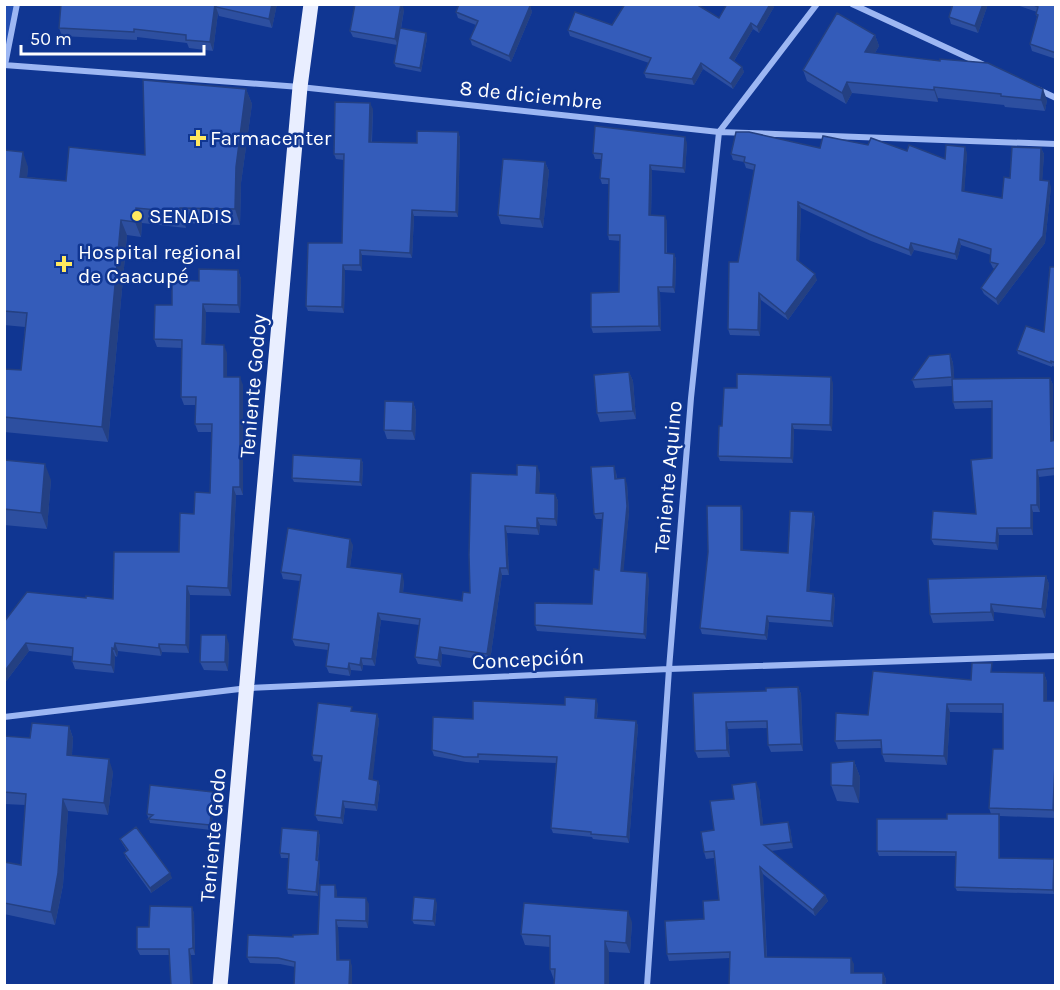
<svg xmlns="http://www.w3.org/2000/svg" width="1060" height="990" viewBox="0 0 1060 990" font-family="Karla,sans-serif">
  <rect width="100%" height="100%" fill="#103692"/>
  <path fill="#224eb2" d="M4,5H17L4,65Z"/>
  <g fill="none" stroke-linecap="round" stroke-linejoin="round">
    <path stroke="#9db7f3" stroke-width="6" d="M852,4L984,65
      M4,65L300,87L719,132L1056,144
      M5,65L17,4
      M1037,89L1056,98
      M4,717L248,688L669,669L1056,656
      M647,986L669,669L691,398L719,132L817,4"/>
    <path stroke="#e9eeff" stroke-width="15" d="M220,986L300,87L311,4"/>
  </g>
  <path fill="#2d4fa0" d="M61,4H277L272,28L219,16L218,13L213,51L189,48L187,43L137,37V40L62,36L59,28Z
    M988,4L978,33L951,24L949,17Z
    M1014,4H1056V59L1032,51L1030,44L1037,17L1036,14L1037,12Z
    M530,6L532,12L511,62L472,45L470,39L476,25L458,18L456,12Z
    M774,7L759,33L753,29L734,61L742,67L744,72L733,89L703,69L694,85L646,78L644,73L649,63L570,36L568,30L612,25L719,18Z
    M404,10L401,29L426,33L427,38L421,72L396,67L394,63L397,45L353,37L350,31Z
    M875,35L879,46L875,53L1047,100L1045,111L1005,107L1004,105L938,98V102L852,93L846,104L807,81L803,70Z
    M246,89L252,104L241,183L240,225L186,223V228L142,223L141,237L127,235L108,442L4,432V369L21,370L25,327L4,325V150L28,167L27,177L66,181L145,155Z
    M373,109L372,142L417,143L458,132L460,138L458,217L414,216L412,258L362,255V271L345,270L344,313L308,311L306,306L342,243L344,160L336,159L334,154Z
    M687,143L685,173L652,170L651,215L667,221V253L674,254L676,259L675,293L660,292L661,331L593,333L591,327L619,292L620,241L609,240L608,235L609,184H602L600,178L602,159H595L593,153Z
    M868,145L907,151L945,159L967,153L964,192L1002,198L1010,178L1041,148L1044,154L1042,180L1051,187L1045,243L998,305L984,294L981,288L995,269L993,268L990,262L991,255L961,245L957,260L914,250L911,256L871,241L801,208L799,262L817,280L788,320L761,300L760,336L730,335L728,329L738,262L754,170L746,168L744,162L733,160L731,154Z
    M545,162L549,171L543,228L501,224L498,215Z
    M1056,267V367L1052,366V367L1018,354L1017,350L1044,332Z
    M238,270L241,279L240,313L206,312L205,344L227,353V377L243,385V495H236L231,596L190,595L189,653L162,652L161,656L118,651L117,657L115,656L114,673L75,669L72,661V656L29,651L4,684V622L86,598L113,599L179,552L194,514L210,493L212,432H198L195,424L196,405H184L181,397L182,348L157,347L154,339L172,305L199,281Z
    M950,354L953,363L954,379L1050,378L1053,385V440H1056V475L1039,477L1040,512H1033V535H999L998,550L934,545L931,539L976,514L992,458V408L955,409L953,402L952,386L915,388L912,380Z
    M629,372L633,381L636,419L600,422L597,413Z
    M833,383L832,431L794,429L793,463L720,461L718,456L722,426L737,388Z
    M413,402L416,411L415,440L387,439L384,430Z
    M361,459L363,463L362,486L294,482L292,478Z
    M4,460L51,480L47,529L4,525Z
    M616,472L617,479L627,484L629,512L623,571L649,579L646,639L537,631L535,625L592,604L599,570L603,519H596L594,514Z
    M540,473L539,493L555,494L558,501L557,526L540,525L539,535L507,533L509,575H502L490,661L442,654L441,667L418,664L415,657L419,625L381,620L375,666L363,665L362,671L351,670L350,676L329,673L326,666L328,650L295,646L292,639L300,581L283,579L281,572L353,545L350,567L404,581L403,593L462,601L470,593L517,475Z
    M743,511V550L788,553L813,512L815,518L809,591L833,594L835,599L833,627L769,622L767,640L702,634L700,628Z
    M1046,576L1049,584L1045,618L994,612V621L933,623L930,614Z
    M229,644L228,671L204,670L200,662Z
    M995,672L1044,673L1047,682V701H1056V818L1000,816V858L1055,864L1054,894L957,891L955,887L956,856H879L877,851L947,819L991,814L989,808L1003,749V713L950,712L947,765L885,762L882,754V748L838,749L835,741L868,715Z
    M798,687L801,694L803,751L771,752L768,745V728L728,729L730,757L698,758L695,751L693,693L766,691Z
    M598,704L597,718L636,721L638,726L629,843L593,839L592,837L553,833L551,828L556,763L479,760V763L466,762L434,756L432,750L473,719L565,705Z
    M353,711L377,714L379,720L372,780L378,781L380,787L377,811L345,808L343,824L318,821L315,815L322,762L314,761L312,755Z
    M69,726L73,738L72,755L113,772L108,815L68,811L63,885L55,925L4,914V862L21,865L25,805L4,804V736L30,738Z
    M854,761L860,777L859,803L837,801L831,785Z
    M759,789L763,825L790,828L793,848L771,851L825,895L828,901L815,916L763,874L767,957L854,964V973H883L886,979L885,986H729L730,958L669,961L667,954L704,919L719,900L714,858L706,859L704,852L714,830L734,799Z
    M213,792L215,797L211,830L150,823L147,814Z
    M318,831L320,836L318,861L320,865L318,896L288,894L287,889L289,858H281L280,853Z
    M120,839L172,878L151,893L126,858L124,853L127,851L122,843Z
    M337,891V897L369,904L368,928L338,927L339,960L352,966L295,967L280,964L250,963L247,957L318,934Z
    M437,903L435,926L414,924L412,920Z
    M192,907L194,914L195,955H140L137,949L149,927Z
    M632,922L630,953L609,952V986H554V980L550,969V947L525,945L521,934Z"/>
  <path fill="#244082" d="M215,4H218L216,7L218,13L213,51L210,42Z
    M272,4H277L272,28L269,19Z
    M402,4L404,10L398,45L395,39Z
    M770,4H773L774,7L759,33L757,27Z
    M983,4H988L978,33L975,26Z
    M530,6L532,12L511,62L509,56Z
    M751,23L753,29L732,64L730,58Z
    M426,33L427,38L421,72L420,68Z
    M875,35L879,46L869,63L865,52Z
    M701,63L703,69L694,85L692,79Z
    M742,67L744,72L733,89L731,84Z
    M847,82L852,93L846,104L842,93Z
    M934,87L938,98V102L934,90Z
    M246,89L252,104L241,183L240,225L235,209L236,167Z
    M1043,89L1047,100L1045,111L1041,100Z
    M370,103L373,109L371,148L369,142Z
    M458,132L460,138L458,217L456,212Z
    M685,137L687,143L685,173L683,168Z
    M965,147L967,153L964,197L962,191Z
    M1041,148L1044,154L1042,186L1040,180Z
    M23,152L28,167L26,192L20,177Z
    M545,162L549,171L543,228L540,219Z
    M650,165L652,170L651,221L649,215Z
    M1049,181L1051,187L1045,243L998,305L996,299Z
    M798,202L801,208L799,267L797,260Z
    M136,208L142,223L141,237L135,222Z
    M180,208L186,223V228L180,212Z
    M412,210L414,216L412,258L410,253Z
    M665,216L667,221L666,259L665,253Z
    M121,220L127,235L108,442L102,427Z
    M959,239L961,245L957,260L955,254Z
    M911,243L914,250L911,256L909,250Z
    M360,250L362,255V271L360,265Z
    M674,254L676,259L675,293L673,287Z
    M343,265L345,270L344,313L342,307Z
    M238,270L241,279L240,313L238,305Z
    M815,274L817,280L788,320L785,314Z
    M658,287L660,292L661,331L659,326Z
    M759,293L761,300L760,336L758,330Z
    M203,304L206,312L205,352L202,344Z
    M224,345L227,353V385L224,377Z
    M950,354L953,363L955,386L952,377Z
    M629,372L633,381L636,419L633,411Z
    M240,377L243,385V495L240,487Z
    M831,377L833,383L832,431L830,425Z
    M1050,378L1053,385V448L1051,441Z
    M413,402L416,411L415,440L412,431Z
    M792,424L794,429L793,463L791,458Z
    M361,459L363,463L362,486L360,482Z
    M45,464L51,480L47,529L41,513Z
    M537,466L540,473L539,500L536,493Z
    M614,466L616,472L617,485L615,479Z
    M1037,470L1039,477L1040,512L1037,505Z
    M625,478L627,484L629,512L623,577L621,571Z
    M233,487L236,495L231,596L228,588Z
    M555,494L558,501L557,526L555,519Z
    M1031,505L1033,512V535L1031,528Z
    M741,506L743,511V555L741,550Z
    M813,512L815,518L809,596L807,591Z
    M537,518L540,525L539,535L537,528Z
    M505,526L507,533L509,575L507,568Z
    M997,528L999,535L998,550L996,543Z
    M350,539L353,545L349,574L347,567Z
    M500,568L502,575L490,661L487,654Z
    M647,573L649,579L646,639L644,634Z
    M402,574L404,581L402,599L400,592Z
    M1046,576L1049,584L1045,618L1042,609Z
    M187,586L190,595L189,653L186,645Z
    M833,594L835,599L833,627L831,621Z
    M991,604L994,612V621L991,612Z
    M378,613L381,620L375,666L372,659Z
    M767,616L769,622L767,640L765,635Z
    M226,635L229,644L228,671L225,662Z
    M26,643L29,651L4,684V672Z
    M115,643L118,651L117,657L114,649Z
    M159,644L162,652L161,656L159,648Z
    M440,647L442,654L441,667L438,660Z
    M112,648L115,656L114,673L111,665Z
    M361,658L363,665L362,671L360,665Z
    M349,663L351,670L350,676L348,669Z
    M1044,673L1047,682V709L1044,701Z
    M798,687L801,694L803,751L801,744Z
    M596,699L598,704L596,723L595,718Z
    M947,704L950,712L947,765L944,756Z
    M377,714L379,720L372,786L369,779Z
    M636,721L638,726L629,843L627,837Z
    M726,722L728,729L730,757L727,750Z
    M69,726L73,738L71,767L67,755Z
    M1056,740V817L1053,810Z
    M109,759L113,772L108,815L104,803Z
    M854,761L860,777L859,803L853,786Z
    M378,781L380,787L377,811L375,805Z
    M756,782L759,789L764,831L761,825Z
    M213,792L215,797L211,830L210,825Z
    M63,799L68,811L63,885L55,925L51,912Z
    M343,801L345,808L343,824L341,818Z
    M999,814L1000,818V862L999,858Z
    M788,822L790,828L793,848L791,842Z
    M318,831L320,836L317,865L316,860Z
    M1054,859L1055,864L1054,894L1053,890Z
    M319,861L320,865L318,896L316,892Z
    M760,867L763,874L767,964L765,957Z
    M170,873L172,878L151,893L150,888Z
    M335,885L337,891V903L335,897Z
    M825,895L828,901L815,916L813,910Z
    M366,898L369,904L368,928L366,921Z
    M435,899L437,903L435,926L433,921Z
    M192,907L194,914L195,955L193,948Z
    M628,911L632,922L630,953L626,943Z
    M336,920L338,927L340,966L337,960Z
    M605,941L609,952V986H605Z
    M189,949L191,955L193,986H191Z
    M851,958L854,964V979L851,973Z
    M350,960L352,966V986H349Z
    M883,973L886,979L885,986H883Z"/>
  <path fill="#345cba" stroke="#244082" stroke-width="1.5" d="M61,4H215L210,42L186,40V35L134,29V32L59,28Z
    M216,4H272L269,19L216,7Z
    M355,4H401L395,39L350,31Z
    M459,4H527L530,6L509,56L470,39L478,21L456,12Z
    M625,4H696L719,18L727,4H770L757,27L751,23L730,58L742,67L731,84L701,63L692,79L644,73L651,58L568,30L575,12L612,25Z
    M953,4H983L975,26L949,17Z
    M1032,4H1056V53L1030,44L1038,15L1036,14L1038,7Z
    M837,13L875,35L865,52L940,61V59L988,63L1043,89L1041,100L1001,96V94L934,87V90L847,82L842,93L803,70Z
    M400,28L426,33L420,68L394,63Z
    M143,80L246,89L236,167L235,209L180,208V212L136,208L135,222L121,220L102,427L4,417V369L21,370L27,313L4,311V150L23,152L20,177L66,181L69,147L145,155Z
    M335,102L370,103L369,142L417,143V131L458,132L456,212L412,210L410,253L360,250V265H343L342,307L306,306L308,243H342L344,154H334Z
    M595,126L685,137L683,168L650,165L649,215L665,216V253L674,254L673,287H658L659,326L591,327V293L619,292L620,235H608L609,179L600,178L602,154L593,153Z
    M736,132H749L820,148L823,136L868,145L871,138L907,151L909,145L945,159L946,145L965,147L962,191L1002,198L1004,177L1010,178L1012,147L1041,148L1040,180L1049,181L1043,236L996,299L981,288L998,264L990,262L991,249L959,239L955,254L911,243L909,250L869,234L798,202L797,260L815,274L785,314L759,293L758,330L728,329L729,262H738L755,165L744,162L745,157L731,154Z
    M503,159L545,162L540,219L498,215Z
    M1050,267H1056V363L1051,361V363L1017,350L1026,326L1044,332Z
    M199,269L238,270V305L203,304L202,344L224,345V377H240V487H233L228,588L187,586L186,645L159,644V648L115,643L114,649L112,648L111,665L72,661L73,648L26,643L4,672V622L27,592L86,598V596L113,599L114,552H179L180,513L194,514L195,492L210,493L212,424H195L196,397H181L182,340L154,339L155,305H172V280L199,281Z
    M950,354L952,377L912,380L929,356Z
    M629,372L633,411L597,413L594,375Z
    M737,374L831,377L830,425L792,424L791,458L718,456L719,426H722L724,388H737Z
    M1050,378L1051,441L1056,440V468L1037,470V505H1031V528H997L996,543L931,539L933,511L976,514L971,460L992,458V401L953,402L952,379Z
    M385,401L413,402L412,431L384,430Z
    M293,455L361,459L360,482L292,478Z
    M4,460L45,464L41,513L4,509Z
    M517,465L537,466L536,493L555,494V519L537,518V528L505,526L507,568H500L487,654L440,647L438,660L415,657L420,619L378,613L372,659L361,658L360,665L349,663L348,669L326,666L329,644L292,639L301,575L281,572L288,528L350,539L347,567L402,574L400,592L462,601L463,592L470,593L469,555L471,473L517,475Z
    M614,466L615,479L625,478L627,506L621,571L647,573L644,634L535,625V603L592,604L594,569L599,570L603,513L594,514L591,467Z
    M707,506H741V550L788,553L790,511L813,512L807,591L833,594L831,621L767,616L765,635L700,628L708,552Z
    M1046,576L1042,609L991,604V612L930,614L928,579Z
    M201,635H226L225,662H200Z
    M972,663H992L991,672L1044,673V701H1056V740L1053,810L989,808L993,749H1003V704H947L944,756L882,754L881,740L835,741L836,713L868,715L873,671L971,680Z
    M798,687L801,744L768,745L767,721L726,722L727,750L695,751L693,693L766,691V688Z
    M565,697L596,699L595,718L636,721L627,837L591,834V832L551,828L557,757L478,754V757H464L432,750L433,717L473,719V701L565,705Z
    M318,703L352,707L351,711L377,714L369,779L378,781L375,805L343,801L341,818L315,815L322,756L312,755Z
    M32,723L69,726L67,755L109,759L104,803L63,799L58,873L51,912L4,903V862L21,865L26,794L4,792V736L30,738Z
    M854,761L853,786L831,785V763Z
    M756,782L761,825L788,822L791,842L764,845L825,895L813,910L760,867L765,957L851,958V973H883V986H729L730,952L667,954L665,921L704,919L703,901L719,900L714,851L704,852L701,832L714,830L710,801L734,799L732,785Z
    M150,785L213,792L210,825L148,819L153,815L147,814Z
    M947,814H999V858L1054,859L1053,890L955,887L956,852L877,851V819H947Z
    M136,827L170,873L150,888L124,853L128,850L120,839Z
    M282,828L318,831L316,860L319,861L316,892L287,889L289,854L280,853Z
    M320,885H335V897L366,898V921L336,920L337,960H350L349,986H294L295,962L278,958L247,957L248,935L293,937V935L318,934Z
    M414,897L435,899L433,921L412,920Z
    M524,903L628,911L626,943L605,941V986H554L555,969H550V936L521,934Z
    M150,906L192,907L193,948L189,949L191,986H171L169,949H137V927H149Z"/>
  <g fill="#ffe85f" stroke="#103692" stroke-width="2">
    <path d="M195 129h6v6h6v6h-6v6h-6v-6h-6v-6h6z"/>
    <circle cx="137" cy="216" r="6"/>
    <path d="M61 255h6v6h6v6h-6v6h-6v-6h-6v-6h6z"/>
  </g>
  <g text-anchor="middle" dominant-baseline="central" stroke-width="5" stroke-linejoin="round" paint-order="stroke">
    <g font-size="21" fill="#fff" stroke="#103692">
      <text transform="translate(531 95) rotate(6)">8 de diciembre</text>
      <text transform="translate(253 386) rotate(-85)">Teniente Godoy</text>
      <text transform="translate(668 477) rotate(-85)">Teniente Aquino</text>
      <text transform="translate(528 659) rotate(-3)">Concepción</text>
      <text transform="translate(213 835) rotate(-85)">Teniente Godo</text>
    </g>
    <g font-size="21" fill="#fff" stroke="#103692" text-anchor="start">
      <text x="210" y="138">Farmacenter</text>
      <text x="149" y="216">SENADIS</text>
      <text x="78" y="252">Hospital regional<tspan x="78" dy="24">de Caacupé</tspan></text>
    </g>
  </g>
  <rect width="1060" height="990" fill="none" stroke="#ffffff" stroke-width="12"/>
  <path d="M21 45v9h183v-9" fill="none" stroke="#ffffff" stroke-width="3"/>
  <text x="30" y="45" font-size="18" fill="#ffffff" stroke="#103692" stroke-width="4.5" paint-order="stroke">50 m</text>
</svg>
